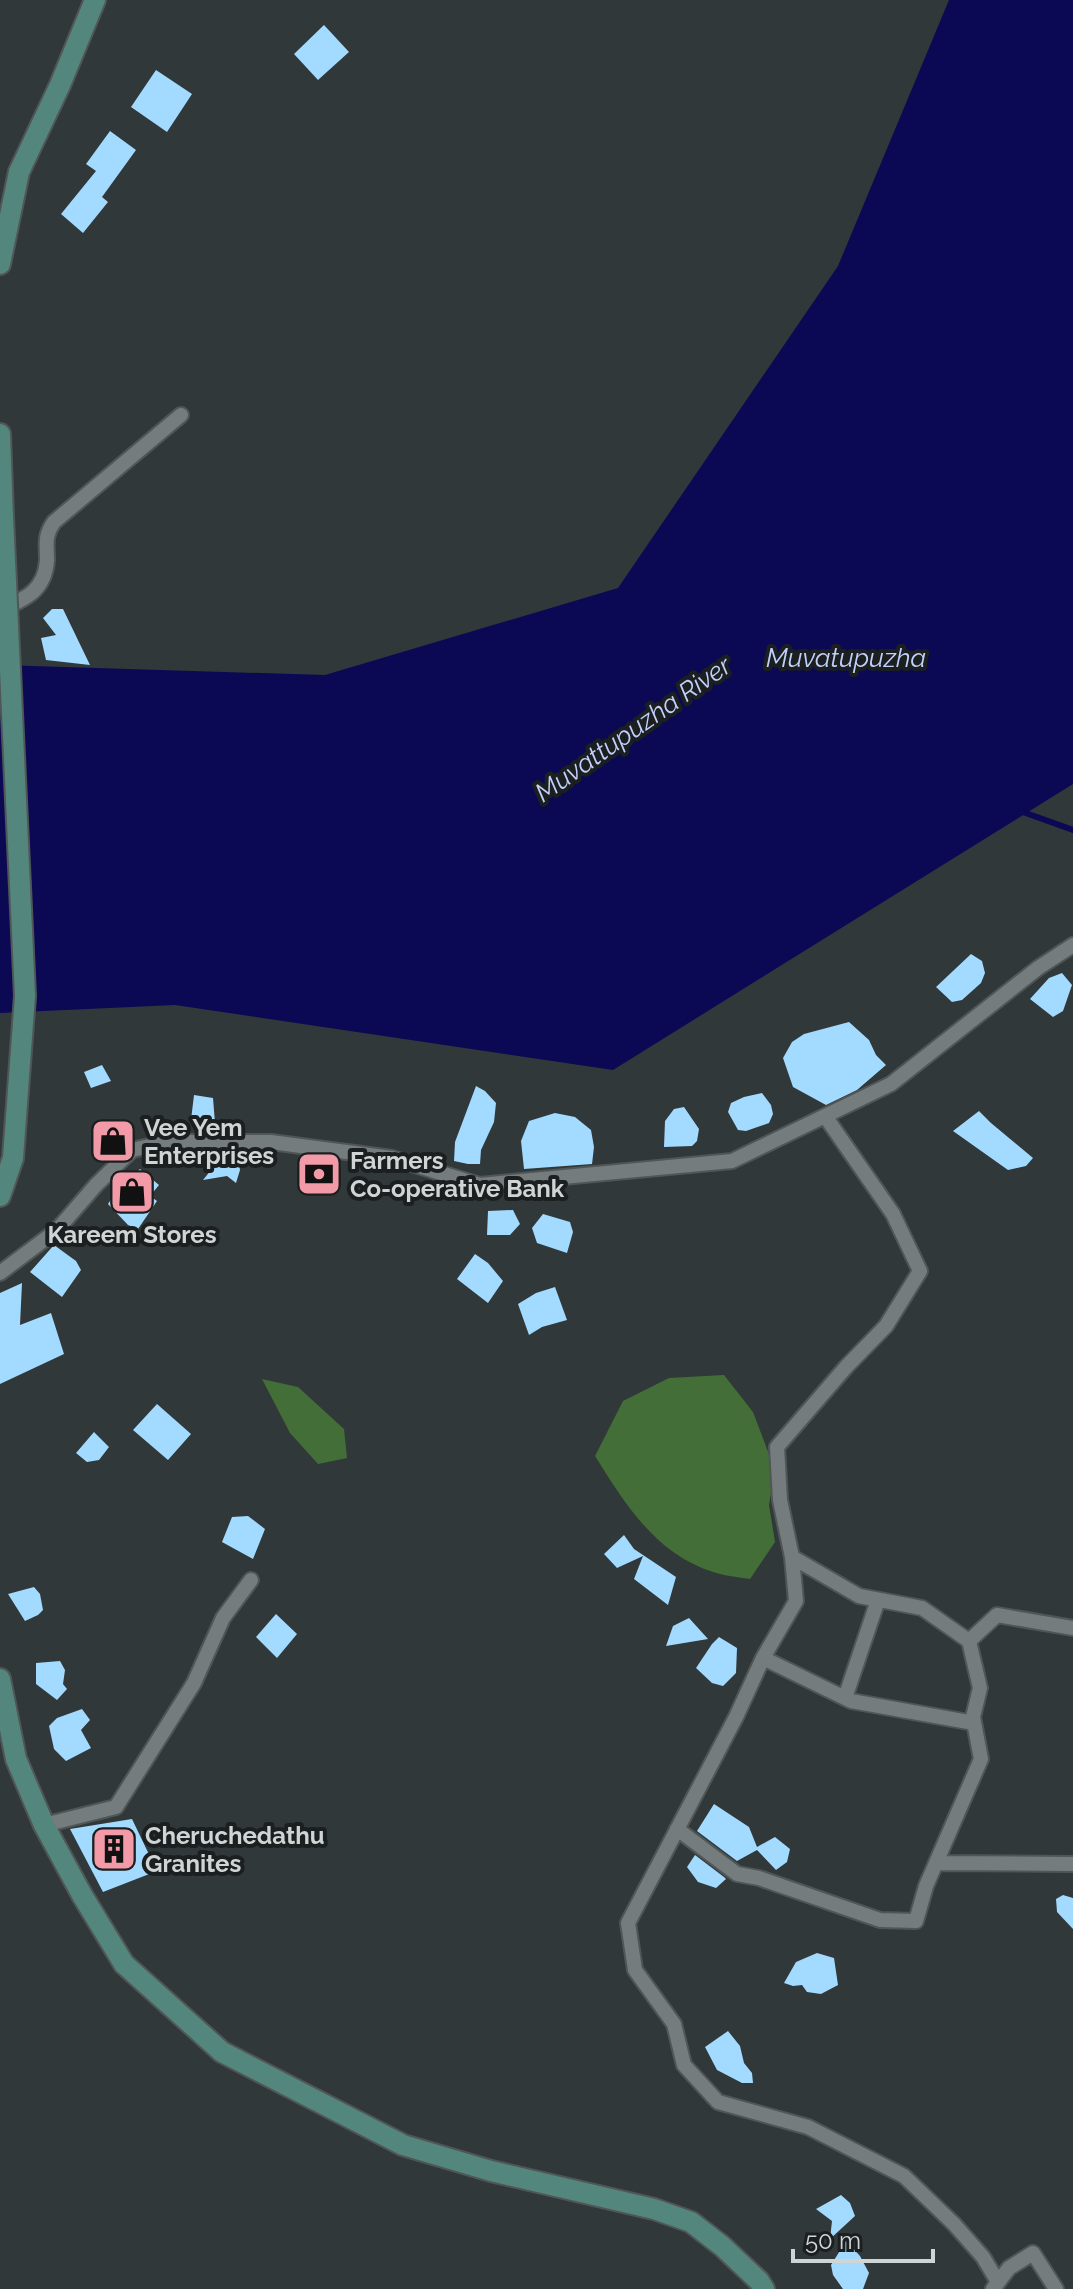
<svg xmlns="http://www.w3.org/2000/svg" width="1073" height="2289" viewBox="0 0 1073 2289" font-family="Raleway,sans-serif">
  <rect width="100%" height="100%" fill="#313839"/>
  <path fill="#436e38" d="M724,1375L753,1412L775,1470L769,1505L775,1542L750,1579C738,1577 725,1576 713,1572C656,1554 625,1504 595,1456L623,1401L669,1378Z
    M262,1379L298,1387L344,1429L347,1458L318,1464L290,1433Z"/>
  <path fill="#0b0954" d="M949,0H1073V784L613,1070L175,1005L0,1013V665L325,675L618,588L838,266Z"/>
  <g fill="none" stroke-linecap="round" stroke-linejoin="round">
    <path stroke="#0b0954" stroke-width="6" d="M1020,811L1073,830"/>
  </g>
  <path fill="#a3daff" d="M324,25L349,52L318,80L294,54Z
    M156,70L192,94L167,132L131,107Z
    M110,131L136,150L102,197L108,202L83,233L61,214L96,171L86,164Z
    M52,609H63L90,665L46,660L41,638L56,635L43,618Z
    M971,954L982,961L985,973L981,983L962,1000L952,1002L936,987Z
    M1062,973L1072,985L1063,1011L1053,1017L1030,999L1049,978Z
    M849,1022L869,1040L876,1055L886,1065L857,1090L826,1105L793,1087L783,1058L792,1042L804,1034Z
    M102,1065L111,1081L91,1088L84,1072Z
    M476,1086L485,1091L496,1103L494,1122L481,1150L480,1164H468L454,1161L455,1142Z
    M762,1093L771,1105L773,1114L769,1123L746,1131L738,1130L728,1112L731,1103L744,1097Z
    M194,1095L213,1098L215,1123L191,1120Z
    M684,1107L699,1129L697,1141L692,1146L664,1147L665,1121L674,1109Z
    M979,1111L991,1123L1033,1158L1026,1166L1008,1170L953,1131Z
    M555,1113L575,1117L591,1130L594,1147L592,1164L524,1169L521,1141L529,1121Z
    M238,1158L240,1170L236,1183L227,1176L203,1180L219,1160Z
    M304,1162L336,1167L334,1186L304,1184L301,1170Z
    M140,1169L159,1185L150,1196L157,1201L138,1229L128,1225L108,1204L118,1189Z
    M513,1210L520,1224L510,1235H487L488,1211Z
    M543,1214L570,1222L573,1232L567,1253L537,1243L532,1228Z
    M54,1245L76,1261L81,1270L62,1297L30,1272Z
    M475,1254L488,1263L503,1281L488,1303L457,1279Z
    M22,1283L20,1325L51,1313L64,1354L0,1384V1293Z
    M555,1287L567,1320L542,1327L529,1335L518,1304L536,1293Z
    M157,1404L191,1434L168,1460L133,1430Z
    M94,1432L109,1447L99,1460L87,1462L76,1453Z
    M248,1516L265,1529L253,1559L222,1542L232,1517Z
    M624,1535L634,1549L676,1577L668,1605L634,1579L643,1556L617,1568L604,1554Z
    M34,1587L40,1594L43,1610L38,1615L25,1621L8,1594Z
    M276,1614L297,1634L277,1658L256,1637Z
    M689,1618L708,1639L666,1646L673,1626Z
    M719,1637L737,1648L736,1673L723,1686L712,1683L696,1668L712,1644Z
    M60,1661L65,1670L63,1684L67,1689L57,1700L36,1684V1663Z
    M82,1709L90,1720L81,1730L91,1748L66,1761L54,1749L49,1726L57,1718Z
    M714,1804L749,1827L757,1847L775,1837L790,1849L787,1862L776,1870L757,1850L737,1861L697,1831Z
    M132,1819L157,1871L103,1892L70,1829Z
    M695,1855L724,1877L726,1879L716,1888L698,1882L687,1867Z
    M1063,1895L1073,1898V1929L1057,1912L1056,1899Z
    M817,1953L834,1958L838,1985L821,1994L807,1992L802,1985L793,1986L784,1983L796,1962Z
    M728,2031L740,2046L744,2063L752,2073L753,2083H742L717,2070L705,2047Z
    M841,2195L850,2203L855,2216L830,2239L832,2221L816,2209Z
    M846,2241L860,2256L869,2273L863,2289H843L833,2275L831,2265Z"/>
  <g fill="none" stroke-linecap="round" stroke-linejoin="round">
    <g stroke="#505556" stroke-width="18">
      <path id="street" d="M0,610C25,599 45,591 47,560C47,544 44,536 54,522L181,415
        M825,1116L893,1214L920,1271L886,1326L846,1367L777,1447L780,1500L792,1557L796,1601L763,1658L736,1717L628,1923L635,1970L674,2024L684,2065L718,2102L808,2127L904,2176L954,2224L983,2257L998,2282
        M0,1273L57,1230L96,1185L132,1150L167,1142H271L392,1158L480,1185L732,1161L891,1084L1038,968L1073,945
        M969,1641L997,1615L1073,1628
        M763,1658L851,1701L974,1723
        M845,1698L878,1600
        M44,1825L116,1807L194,1683L223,1618L251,1580
        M677,1829L737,1874L759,1878L880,1920L916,1921L926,1886L981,1759L973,1717L980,1688L969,1641L922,1608L859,1596L792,1557
        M937,1863L1073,1864
        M993,2289L1009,2268L1033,2253L1056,2289"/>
    </g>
    <g stroke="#505556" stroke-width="24">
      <path id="secondary" d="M0,264L19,172L60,85L95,0
        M0,434L3,517
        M0,1196L13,1158L25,996
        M0,1679L16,1759L44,1825L82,1895L124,1964L222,2052L403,2145L491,2171L654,2209L691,2222L722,2246L759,2281L764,2289"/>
    </g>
    <use href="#street" stroke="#747c7d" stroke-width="14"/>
    <use href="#secondary" stroke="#53877e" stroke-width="20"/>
    <g stroke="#505556" stroke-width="24" stroke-linecap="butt">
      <path id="secondary-bridge" d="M3,517L25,996"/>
    </g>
    <use href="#secondary-bridge" stroke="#53877e" stroke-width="20"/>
  </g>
  <defs>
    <g id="shop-square" transform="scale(2.3)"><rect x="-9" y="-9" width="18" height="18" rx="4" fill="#f39aa8" stroke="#1c1f1f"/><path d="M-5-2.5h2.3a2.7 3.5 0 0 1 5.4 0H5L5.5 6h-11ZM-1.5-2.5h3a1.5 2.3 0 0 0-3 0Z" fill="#111"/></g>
    <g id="bank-square" transform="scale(2.3)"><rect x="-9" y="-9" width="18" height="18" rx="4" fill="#f39aa8" stroke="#1c1f1f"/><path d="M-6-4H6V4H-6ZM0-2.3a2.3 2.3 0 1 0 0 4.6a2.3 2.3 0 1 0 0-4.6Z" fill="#111"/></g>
    <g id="building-square" transform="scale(2.3)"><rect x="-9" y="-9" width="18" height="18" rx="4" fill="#f39aa8" stroke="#1c1f1f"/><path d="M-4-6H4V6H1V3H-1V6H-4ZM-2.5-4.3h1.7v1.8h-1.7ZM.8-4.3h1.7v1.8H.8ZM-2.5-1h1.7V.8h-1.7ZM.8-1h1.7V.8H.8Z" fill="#111"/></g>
  </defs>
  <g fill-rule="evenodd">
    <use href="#shop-square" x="113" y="1141"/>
    <use href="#bank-square" x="319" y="1174"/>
    <use href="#shop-square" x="132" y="1192"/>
    <use href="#building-square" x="114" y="1849"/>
  </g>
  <g text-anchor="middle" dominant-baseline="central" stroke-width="8" stroke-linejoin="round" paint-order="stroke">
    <g font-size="24" font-weight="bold" fill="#cfd4d4" stroke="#1c1f1f" text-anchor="start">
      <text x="144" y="1127">Vee Yem<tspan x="144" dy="28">Enterprises</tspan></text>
      <text x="350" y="1160">Farmers<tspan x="350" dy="28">Co-operative Bank</tspan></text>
      <text x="132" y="1234" text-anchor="middle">Kareem Stores</text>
      <text x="145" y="1835">Cheruchedathu<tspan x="145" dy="28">Granites</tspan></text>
    </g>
    <g font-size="26" font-style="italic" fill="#c2d0fc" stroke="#1c1f1f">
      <text x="846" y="658">Muvatupuzha</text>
      <text transform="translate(633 729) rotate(-35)">Muvattupuzha River</text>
    </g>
  </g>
  <path d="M793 2249v12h140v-12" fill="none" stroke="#cfd4d4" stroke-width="4"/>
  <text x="805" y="2249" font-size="24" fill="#cfd4d4" stroke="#1c1f1f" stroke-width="6" paint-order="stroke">50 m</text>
</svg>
